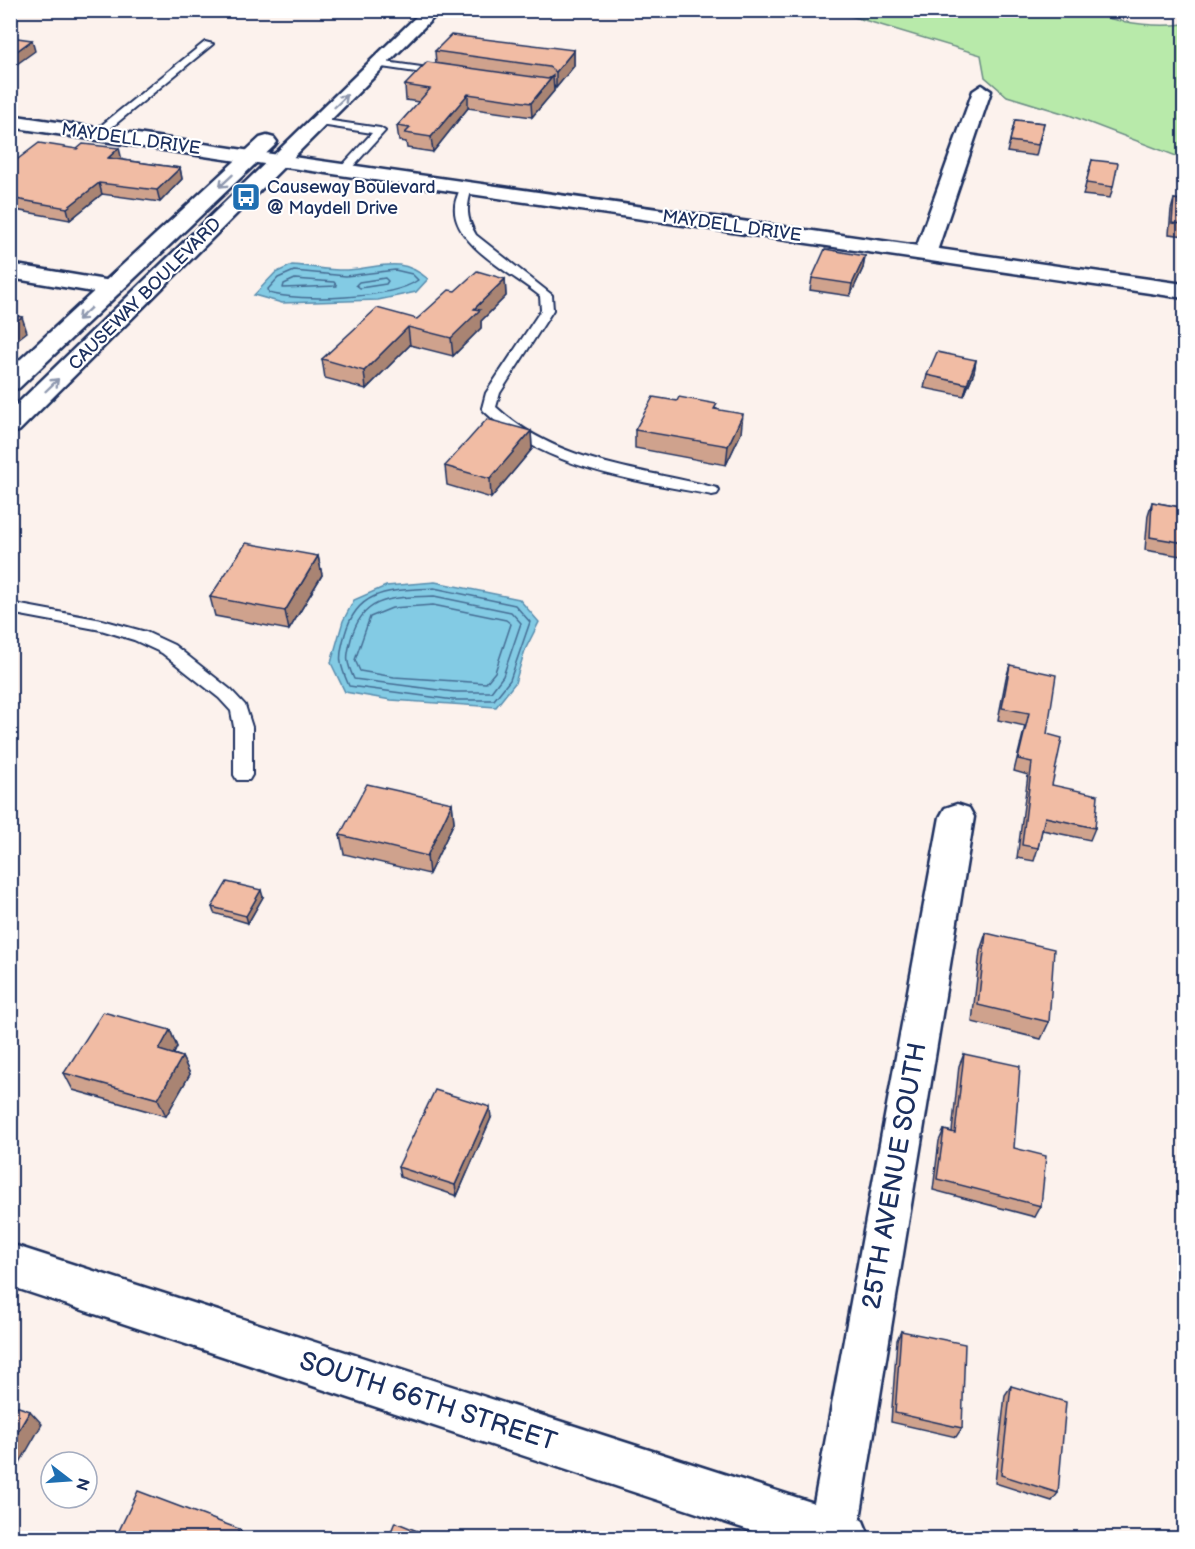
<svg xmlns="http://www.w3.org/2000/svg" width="1195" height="1549" viewBox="0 0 1195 1549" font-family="'Balsamiq Sans',sans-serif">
  <rect width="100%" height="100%" fill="#fcf2ed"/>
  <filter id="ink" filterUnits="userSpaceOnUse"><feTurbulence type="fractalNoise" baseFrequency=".0167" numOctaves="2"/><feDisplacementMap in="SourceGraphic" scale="12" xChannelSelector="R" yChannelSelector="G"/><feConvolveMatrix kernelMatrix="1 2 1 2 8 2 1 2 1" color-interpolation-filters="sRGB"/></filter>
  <g filter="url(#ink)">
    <path fill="#b8eaaa" stroke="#6a8c84" stroke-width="1.5" d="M1081,10C1115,22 1149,28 1184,24V159L1069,115L1007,96L985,77L981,55L834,11Z"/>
    <path fill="#83cbe4" stroke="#598dae" stroke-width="1.5" d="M292,265C310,266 330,271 348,270C381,268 399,255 428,279L416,292L378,300L282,303L254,295L275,273Z
      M435,582L519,599L539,622L525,650L515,683L496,707L391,700L345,692L331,663L343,621L354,600L386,586Z"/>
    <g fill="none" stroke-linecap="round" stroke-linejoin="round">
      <path stroke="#456d94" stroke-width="1.5" d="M395,270L412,274L418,280C392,299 300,302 269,293L268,289L278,278L294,271L346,276Z
        M385,278L388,281L386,284L360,288L356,285L359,282Z
        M295,279L334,282L337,286L283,288L284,284Z
        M434,588L515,605L530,622L510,680L494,700H454L349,686C339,663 338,658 345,634C358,587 393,591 434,588Z
        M434,596L511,612L521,623L503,676L491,692H454L354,679C346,661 346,658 351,639C363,594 395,598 434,596Z
        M433,605L506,620L511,624L495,672L486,683L394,677L360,671L355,660L370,617L392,608Z"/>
      <g stroke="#1b2f5e" stroke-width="4">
        <path id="service" d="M383,10H408L409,12L404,15Z
          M205,42L213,44L101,136H93V132Z
          M378,61L443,70L448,73L443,76L375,66L373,64Z
          M318,119L380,128L385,131L348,172H340V168L372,133L314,124L313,122Z
          M466,185L472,188C466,207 466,218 476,235L552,295L553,310L500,393L496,407C557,464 640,468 717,488L719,491L717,494L712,495C633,480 545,469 484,411L482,408L486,393L541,310L540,296C515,275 451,244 455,206C455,200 459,193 460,188Z
          M10,603L102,620L146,632L174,645L231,690L245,705L252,727V775L249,780H237L234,775V727L231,711L219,698L162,653L134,640L101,630L10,613Z"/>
      </g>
      <g stroke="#1b2f5e" stroke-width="5">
        <path id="minor" d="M982,85L991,91L936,254L933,259H917L914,254L973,91Z
          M10,115L251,151L258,153L261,157L258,161L251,163L10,127Z
          M10,264L111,281L119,283L122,288L119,293L111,295L10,278Z
          M957,804L969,808L974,817L860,1519L863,1521L870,1538H773L10,1286V1244L814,1503L940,817L945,808Z"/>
      </g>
      <g stroke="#1b2f5e" stroke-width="5">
        <path id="tertiary" d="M251,151L1184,284V298L244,161L241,157L244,153Z"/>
      </g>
      <g stroke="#1b2f5e" stroke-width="5">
        <path id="secondary" d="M423,10H441L19,431L10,434V411Z
          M267,136L274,138L277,142L274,146L19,388L10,390V369L260,138Z"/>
      </g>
      <use href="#service" fill="#fff" fill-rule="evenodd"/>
      <use href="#minor" fill="#fff" fill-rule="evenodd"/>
      <use href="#tertiary" fill="#fff" fill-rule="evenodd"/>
      <use href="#secondary" fill="#fff" fill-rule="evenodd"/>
    </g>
    <path fill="#cfa28d" stroke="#1b2f5e" stroke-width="1.5" d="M574,50V66L556,88L554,86V91L532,117L468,108L433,152L407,148L406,142L399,141L397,126L419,102L406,100L405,85L436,63L435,51Z
      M1015,120L1044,123L1036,156L1007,152Z
      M122,160L180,168L182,179L160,202L102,194L70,220L10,209V165Z
      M1092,160L1113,187L1110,198L1083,195Z
      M1174,199L1185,201V236L1169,234L1171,210Z
      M865,256L863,268L850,296L810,290L812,278Z
      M505,279L506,296L481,321V328L453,356L410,345L366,389L325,378L322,359L417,319L455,291Z
      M976,360L974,372L964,396L924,388L927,375Z
      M677,401L717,409L741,433L726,465L635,448V430Z
      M531,431L532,449L491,498L447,485L445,466Z
      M1152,502L1185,508V546L1181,556L1145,550L1148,515Z
      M318,556L322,575L289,630L215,616L210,597Z
      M1010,665L1047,734L1052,785L1095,828L1090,840L1042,830L1038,848L1034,861L1017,858L1028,775L1014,771L1025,726L998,720L1006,678Z
      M452,803L454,822L429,874L344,854L340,835Z
      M263,897L248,923L214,913L212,907Z
      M986,933L1049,1022L1041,1039L972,1022L980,951Z
      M170,1030L177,1047L174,1054L182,1057L190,1074L166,1116L73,1090L64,1073Z
      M964,1054L1014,1148L1041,1206L1035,1217L933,1190L939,1141L944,1130L952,1132L959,1066Z
      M491,1118L457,1196L400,1177L398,1167Z
      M901,1331L962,1428L956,1437L891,1422L897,1340Z
      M1011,1386L1058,1493L1052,1501L995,1483L1005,1395Z"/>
    <path fill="#a98473" stroke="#1b2f5e" stroke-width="1.5" d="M32,40L35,51L10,69V56Z
      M574,50V66L556,88V72Z
      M553,76L554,91L532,117L531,103Z
      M468,94V108L433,152L431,137Z
      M119,148L122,160L108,158Z
      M180,168L182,179L160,202L157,190Z
      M99,183L102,194L70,220L67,208Z
      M865,256L863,268L850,296L852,284Z
      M505,279L506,296L481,321V328L453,356L451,338L474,309Z
      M22,317L27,332L10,345V325Z
      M408,327L410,345L366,389L364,371Z
      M976,360L974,372L964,396L967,384Z
      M743,414L741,433L726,465L728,446Z
      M531,431L532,449L491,498L490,479Z
      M318,556L322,575L289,630L285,611Z
      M452,803L454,822L429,874L427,856Z
      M261,890L263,897L248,923L246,916Z
      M170,1030L177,1047L166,1067L159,1050Z
      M182,1057L190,1074L166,1116L158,1099Z
      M490,1107L491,1118L457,1196L455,1185Z
      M30,1411L42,1424L10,1480V1445Z
      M239,1529L245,1537L244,1539H235Z"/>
    <path fill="#f1bca4" stroke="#1b2f5e" stroke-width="1.5" d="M451,35L574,50L556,72L549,67L435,51Z
      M10,37L32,40L10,56Z
      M427,62L548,79L553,76L531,103L468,94L431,137L405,133L410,128L397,126L430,89L405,85Z
      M1015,120L1044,123L1038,145L1010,141Z
      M39,143L77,149L83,144L119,148L108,158L180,168L157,190L99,183L67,208L10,198V165Z
      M1092,160L1118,163L1113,187L1086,183Z
      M1174,199L1185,201V224L1172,223Z
      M825,249L865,256L852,284L812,278Z
      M477,271L505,279L474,309L480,310L451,338L408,327L364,371L322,359L377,308L417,319L449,290L455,291Z
      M10,314L22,317L10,325Z
      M937,352L976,360L967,384L927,375Z
      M653,397L677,401L679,397L717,404L714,409L743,414L728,446L635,430Z
      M487,419L531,431L490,479L445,466Z
      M1152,502L1185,508V543L1150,537Z
      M246,543L318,556L285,611L210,597Z
      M1010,665L1056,675L1047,734L1062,738L1052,785L1098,795L1095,828L1045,817L1038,848L1022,845L1032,762L1018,759L1029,713L1002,708Z
      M367,784L452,803L427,856L340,835Z
      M227,882L261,890L246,916L212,907Z
      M986,933L1054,949L1049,1022L978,1005Z
      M103,1012L170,1030L159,1050L182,1057L158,1099L64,1073Z
      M964,1054L1020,1066L1014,1148L1046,1156L1041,1206L937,1179L944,1130L955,1133Z
      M435,1090L490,1107L455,1185L398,1167Z
      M901,1331L965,1344L962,1428L895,1413Z
      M1011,1386L1066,1402L1058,1493L1001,1475Z
      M10,1404L30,1411L10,1445Z
      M138,1491L239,1529L235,1539H115Z
      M395,1522L437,1539H388Z"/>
    <defs><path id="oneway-shaft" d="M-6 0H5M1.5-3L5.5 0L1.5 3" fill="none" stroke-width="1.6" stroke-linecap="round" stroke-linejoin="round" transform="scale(1.5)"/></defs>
    <g stroke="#8d97ae">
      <use href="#oneway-shaft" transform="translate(341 101) rotate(-44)"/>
      <use href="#oneway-shaft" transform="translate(226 181) rotate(137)"/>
      <use href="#oneway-shaft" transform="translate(84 314) rotate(137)"/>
      <use href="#oneway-shaft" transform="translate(52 385) rotate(-44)"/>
    </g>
  </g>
  <defs>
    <g id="bus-square" transform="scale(1.5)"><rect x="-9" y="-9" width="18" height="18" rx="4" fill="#1f6fb2" stroke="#fff"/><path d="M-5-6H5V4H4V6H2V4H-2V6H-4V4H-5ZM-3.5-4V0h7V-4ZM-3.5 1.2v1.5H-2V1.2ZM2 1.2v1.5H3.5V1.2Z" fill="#fff"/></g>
  </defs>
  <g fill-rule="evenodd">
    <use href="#bus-square" x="246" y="197"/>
  </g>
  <g text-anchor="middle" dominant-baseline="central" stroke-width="4.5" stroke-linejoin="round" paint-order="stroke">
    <g font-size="18" fill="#1b2f5e" stroke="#fff">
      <text transform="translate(131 139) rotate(8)">MAYDELL DRIVE</text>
      <text transform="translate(732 226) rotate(8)">MAYDELL DRIVE</text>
      <text transform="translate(145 294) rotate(-45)">CAUSEWAY BOULEVARD</text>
    </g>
    <g font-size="18" fill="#1b2f5e" stroke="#fff" text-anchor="start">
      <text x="267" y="187">Causeway Boulevard<tspan x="267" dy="21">@ Maydell Drive</tspan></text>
    </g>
    <g font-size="26" fill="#1b2f5e" stroke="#fff">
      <text transform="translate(895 1176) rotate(-80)">25TH AVENUE SOUTH</text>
      <text transform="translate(428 1402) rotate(18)">SOUTH 66TH STREET</text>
    </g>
  </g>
  <rect width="1195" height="1549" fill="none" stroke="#fff" stroke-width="36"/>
  <rect x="18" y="18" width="1159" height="1513" fill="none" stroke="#1b2f5e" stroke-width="2" filter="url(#ink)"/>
  <g transform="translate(69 1480) rotate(107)"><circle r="28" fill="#ffffff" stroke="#a4acbf" stroke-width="1.5"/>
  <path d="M0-4.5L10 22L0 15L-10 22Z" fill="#1f6fb2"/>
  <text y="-9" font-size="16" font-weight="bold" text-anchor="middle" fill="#1b2f5e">N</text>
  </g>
</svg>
